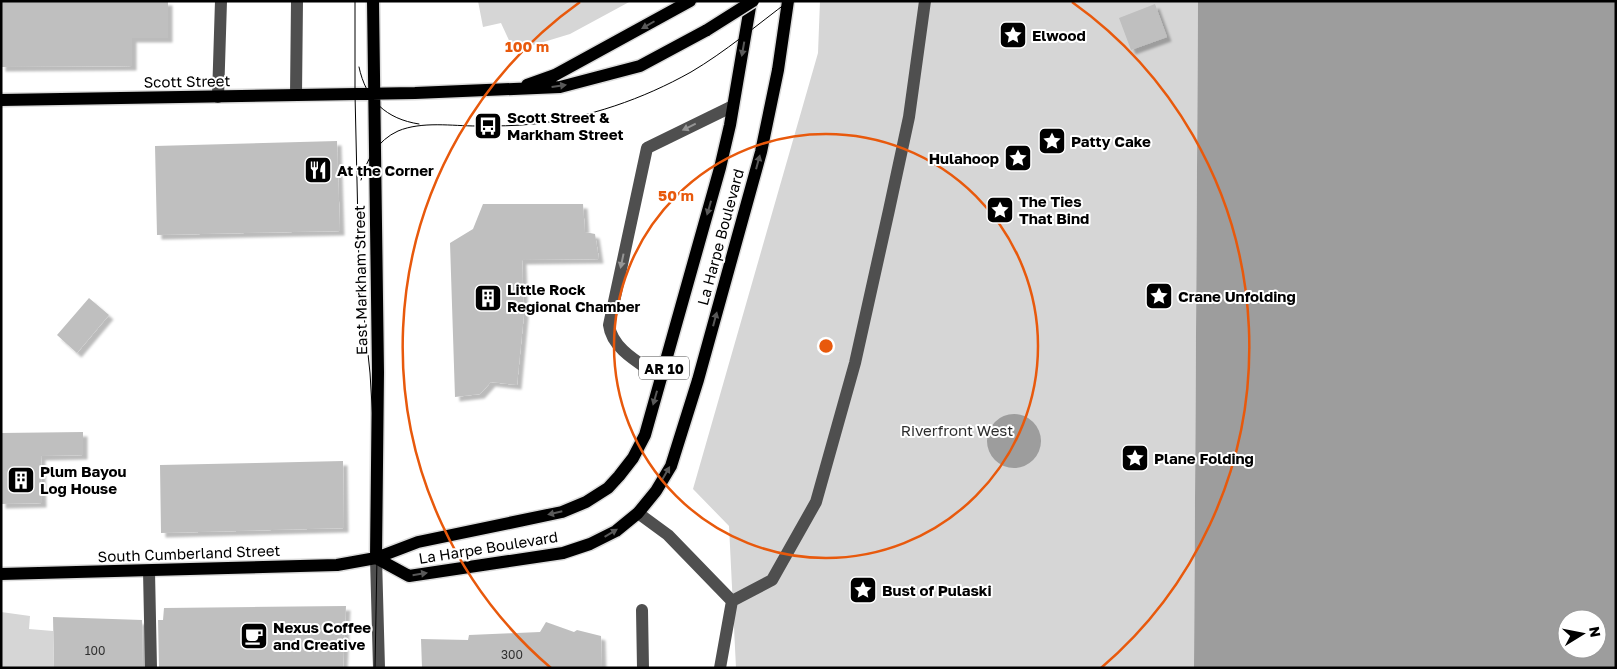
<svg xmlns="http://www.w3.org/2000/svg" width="1617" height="669" viewBox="0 0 1617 669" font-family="'Golos Text',sans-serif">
  <defs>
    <filter id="shadow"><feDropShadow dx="4.5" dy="4.5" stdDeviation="1" flood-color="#0004"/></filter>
  </defs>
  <rect width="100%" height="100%" fill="#fff"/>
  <path fill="#d6d6d6" d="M478,1H631L570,34L514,51L501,23L483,27Z
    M820,1H1198L1194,668H736L729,526L693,489L818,53Z
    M1,612L30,616L29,629L53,631L54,668H1Z"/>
  <path fill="#9d9d9d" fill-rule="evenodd" d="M1198,1H1616V668H1194ZM1567,619H1597V649H1567Z
    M987 441a27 27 0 1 1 54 0a27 27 0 1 1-54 0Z"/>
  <path fill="#bfbfbf" filter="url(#shadow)" d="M1,1H168V38H132V66L1,67Z
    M1155,4L1167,37L1131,50L1119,18Z
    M337,141L340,231L157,235L155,146Z
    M483,204H583L585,232L595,234L599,259L522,260L524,314L517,385L491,382L480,394L455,397L450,243L473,229Z
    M89,298L109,315L77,353L57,335Z
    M83,432V455L41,456L42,503L1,504V433Z
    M343,461L344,528L161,533L160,465Z
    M346,606L343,668H159L158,620H163L164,608Z
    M53,617L142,620L143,668H54Z
    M546,622L574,632L577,630L601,636L602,668H422L421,639L468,640L469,635L540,632Z"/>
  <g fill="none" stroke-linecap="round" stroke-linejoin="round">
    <g stroke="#dbdbdb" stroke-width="15">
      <path id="major" d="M373,1L378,372L376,558
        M527,85L555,75L690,1
        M1,100L415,93L560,87L640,66L707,30
        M376,558L409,576L563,553L590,544L616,531L638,513L656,491L671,466L698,380L761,152L778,70L788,1
        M1,574L337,565L376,558L418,542L562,512L586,502L608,488L619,476L633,458L645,435L720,168L730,125L751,1"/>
    </g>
    <path stroke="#4f4f4f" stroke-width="12" d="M296,95L297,1
      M218,97L221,1
      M661,378C642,364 612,350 609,325L647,148L733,106
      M638,513L668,535L732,601L772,580L816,502L855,363L889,210L909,117L925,1
      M376,558L379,668
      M149,571L151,668
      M642,610L643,668
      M720,668L732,601"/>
    <use href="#major" stroke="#000" stroke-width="12"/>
    <path stroke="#000" stroke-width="1" d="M355,1V94L359,268L370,373L378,502L375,668
      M359,67C366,100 386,119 419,124
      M361,180C366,160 378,140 398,131C422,121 452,126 477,126C496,126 515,126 534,124C588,118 643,99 691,72C725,52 757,25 789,1"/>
    <g stroke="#dbdbdb" stroke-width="15" stroke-linecap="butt">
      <path id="major-bridge" d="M707,30L753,1"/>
    </g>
    <use href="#major-bridge" stroke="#000" stroke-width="12"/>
  </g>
  <defs><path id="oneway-solid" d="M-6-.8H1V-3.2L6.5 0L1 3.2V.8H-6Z" transform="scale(1.25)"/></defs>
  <g fill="#595959">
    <use href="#oneway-solid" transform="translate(648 25) rotate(150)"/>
    <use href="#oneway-solid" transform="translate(743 49) rotate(100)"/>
    <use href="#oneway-solid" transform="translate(559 86) rotate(-8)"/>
    <use href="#oneway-solid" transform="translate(758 162) rotate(-75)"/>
    <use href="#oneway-solid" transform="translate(709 208) rotate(106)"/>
    <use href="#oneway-solid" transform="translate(715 319) rotate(-75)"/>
    <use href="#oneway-solid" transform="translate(655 398) rotate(106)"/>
    <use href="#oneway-solid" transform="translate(666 473) rotate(-60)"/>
    <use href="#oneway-solid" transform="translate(555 513) rotate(167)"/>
    <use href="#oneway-solid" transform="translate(611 533) rotate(-31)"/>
    <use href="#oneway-solid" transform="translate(420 574) rotate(-9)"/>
  </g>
  <g fill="#959595">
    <use href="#oneway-solid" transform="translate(689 127) rotate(154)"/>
    <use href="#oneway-solid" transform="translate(622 261) rotate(102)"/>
  </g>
  <g fill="none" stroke="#e8590c" stroke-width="2.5">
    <circle cx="826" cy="346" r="212"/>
    <path d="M551 668A423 423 0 0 1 580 2M1072 2A423 423 0 0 1 1101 668"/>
  </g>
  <defs>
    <g id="sight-square" transform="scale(1.4375)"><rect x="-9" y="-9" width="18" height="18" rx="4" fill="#000" stroke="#fff"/><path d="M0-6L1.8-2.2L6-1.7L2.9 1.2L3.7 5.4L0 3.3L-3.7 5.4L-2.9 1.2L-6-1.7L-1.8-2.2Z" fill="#fff"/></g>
    <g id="bus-square" transform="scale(1.4375)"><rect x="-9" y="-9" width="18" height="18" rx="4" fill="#000" stroke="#fff"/><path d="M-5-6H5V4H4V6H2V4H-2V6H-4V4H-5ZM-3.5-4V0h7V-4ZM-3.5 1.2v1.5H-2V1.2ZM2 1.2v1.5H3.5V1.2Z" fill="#fff"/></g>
    <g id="restaurant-square" transform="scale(1.4375)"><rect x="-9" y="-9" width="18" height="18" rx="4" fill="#000" stroke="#fff"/><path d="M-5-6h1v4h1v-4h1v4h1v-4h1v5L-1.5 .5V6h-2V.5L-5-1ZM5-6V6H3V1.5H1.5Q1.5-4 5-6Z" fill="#fff"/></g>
    <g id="building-square" transform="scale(1.4375)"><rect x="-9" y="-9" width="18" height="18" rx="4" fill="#000" stroke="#fff"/><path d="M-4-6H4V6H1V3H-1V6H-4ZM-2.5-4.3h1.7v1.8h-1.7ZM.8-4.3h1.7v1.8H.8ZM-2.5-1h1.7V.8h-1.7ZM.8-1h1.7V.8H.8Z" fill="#fff"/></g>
    <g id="cafe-square" transform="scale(1.4375)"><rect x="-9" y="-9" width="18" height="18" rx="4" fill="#000" stroke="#fff"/><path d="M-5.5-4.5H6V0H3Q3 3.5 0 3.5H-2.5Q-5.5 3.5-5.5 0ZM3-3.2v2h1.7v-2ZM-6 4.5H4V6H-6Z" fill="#fff"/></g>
  </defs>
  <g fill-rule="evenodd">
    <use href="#sight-square" x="1013" y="35"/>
    <use href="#bus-square" x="488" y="126"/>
    <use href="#sight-square" x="1052" y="141"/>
    <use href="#sight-square" x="1018" y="158"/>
    <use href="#restaurant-square" x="318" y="170"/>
    <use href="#sight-square" x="1000" y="210"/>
    <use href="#sight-square" x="1159" y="296"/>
    <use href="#building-square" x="488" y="298"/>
    <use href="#sight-square" x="1135" y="458"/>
    <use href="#building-square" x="21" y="480"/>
    <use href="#sight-square" x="863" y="590"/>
    <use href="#cafe-square" x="254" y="636"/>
  </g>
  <g text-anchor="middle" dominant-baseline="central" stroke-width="4" stroke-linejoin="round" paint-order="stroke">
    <g font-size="12" fill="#303030">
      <text x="95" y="650">100</text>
      <text x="512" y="654">300</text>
    </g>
    <rect fill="#fff" stroke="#4c4c4c" stroke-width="1" x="639" y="356.5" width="50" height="23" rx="4"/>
    <g font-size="14" font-weight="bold" fill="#000">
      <text x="664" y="368">AR 10</text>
    </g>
    <g font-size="15" font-weight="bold" fill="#000" stroke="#fff" text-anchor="start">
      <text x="1032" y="35">Elwood</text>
      <text x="507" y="117">Scott Street &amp;<tspan x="507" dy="17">Markham Street</tspan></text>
      <text x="1071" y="141">Patty Cake</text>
      <text x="999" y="158" text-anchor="end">Hulahoop</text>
      <text x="337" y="170">At the Corner</text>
      <text x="1019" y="201">The Ties<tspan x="1019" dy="17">That Bind</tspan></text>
      <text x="507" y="289">Little Rock<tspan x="507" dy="17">Regional Chamber</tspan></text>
      <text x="1178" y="296">Crane Unfolding</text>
      <text x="1154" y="458">Plane Folding</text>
      <text x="40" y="471">Plum Bayou<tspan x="40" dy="17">Log House</tspan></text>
      <text x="882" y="590">Bust of Pulaski</text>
      <text x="273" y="627">Nexus Coffee<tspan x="273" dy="17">and Creative</tspan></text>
    </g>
    <g font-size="15" fill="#000" stroke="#fff">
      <text transform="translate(187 81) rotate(-1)">Scott Street</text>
      <text transform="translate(720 237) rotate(-75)">La Harpe Boulevard</text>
      <text transform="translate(360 280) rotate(-91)">East Markham Street</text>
      <text transform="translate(488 547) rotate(-9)">La Harpe Boulevard</text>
      <text transform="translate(189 553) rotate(-2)">South Cumberland Street</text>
    </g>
    <g font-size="15" fill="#2d2d2d" stroke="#fff">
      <text x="957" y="430">Riverfront West</text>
    </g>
  </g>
  <circle cx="826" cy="346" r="8" fill="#e8590c" stroke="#fff" stroke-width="2.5"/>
  <g font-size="15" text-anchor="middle" font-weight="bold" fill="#e8590c" stroke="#fff" stroke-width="4" stroke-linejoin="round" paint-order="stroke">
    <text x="527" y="52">100 m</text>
    <text x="676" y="201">50 m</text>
  </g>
  <rect width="1617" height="669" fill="none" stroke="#000000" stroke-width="5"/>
  <g transform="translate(1582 634) rotate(80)"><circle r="24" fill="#ffffff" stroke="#999999"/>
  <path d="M0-4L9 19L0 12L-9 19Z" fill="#000000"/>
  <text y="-8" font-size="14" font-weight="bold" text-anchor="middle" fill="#000000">N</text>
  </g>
</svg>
